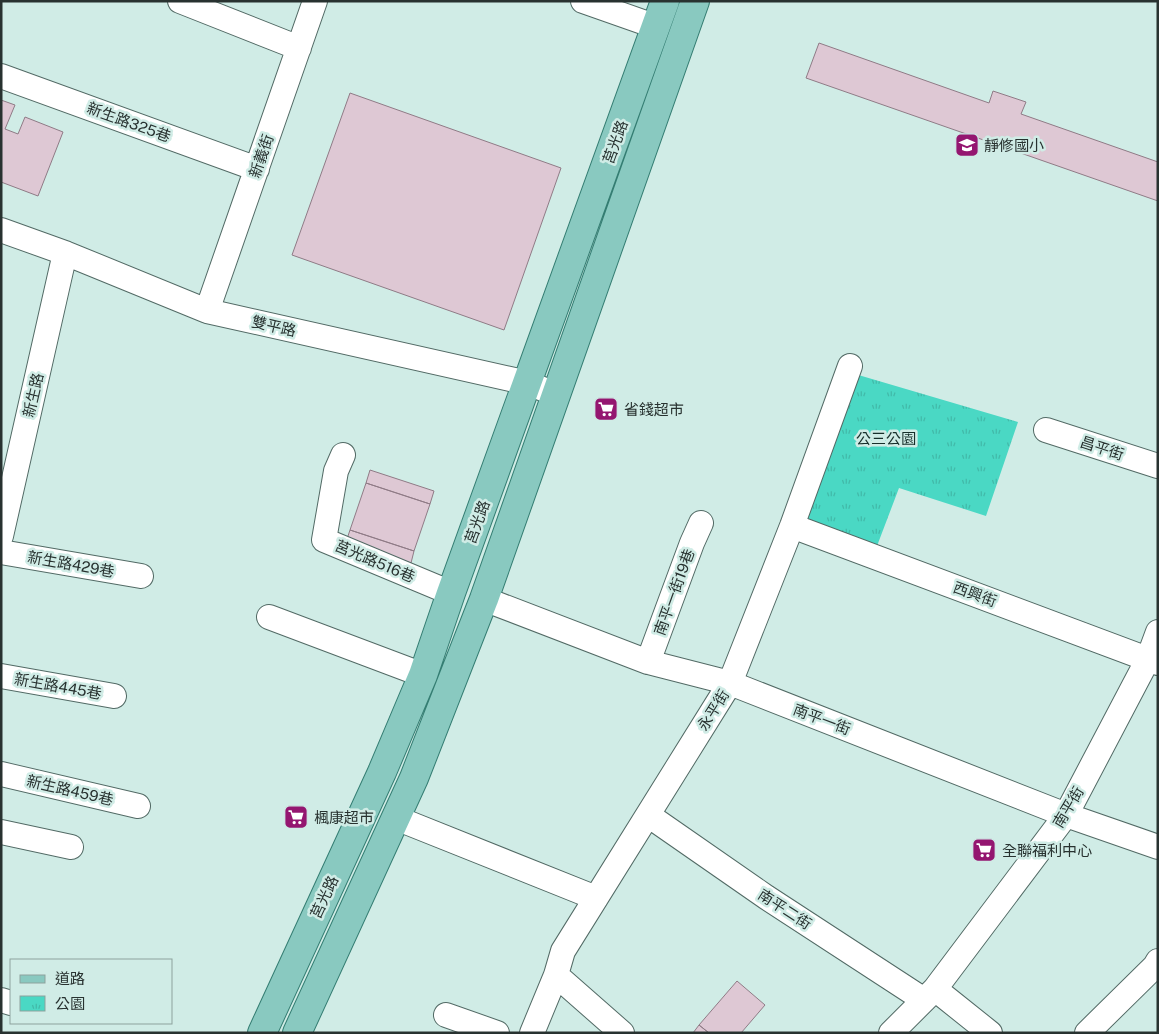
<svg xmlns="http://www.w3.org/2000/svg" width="1159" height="1034" viewBox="0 0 1159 1034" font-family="'Public Sans','Noto Sans TC',sans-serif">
  <defs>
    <pattern id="park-tufts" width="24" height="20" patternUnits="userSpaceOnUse" patternTransform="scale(1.25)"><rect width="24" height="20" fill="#4ad8c4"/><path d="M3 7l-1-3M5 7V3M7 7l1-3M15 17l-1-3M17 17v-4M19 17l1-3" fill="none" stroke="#41baa9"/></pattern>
  </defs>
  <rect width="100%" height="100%" fill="#d0ece6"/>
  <path fill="url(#park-tufts)" d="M855,374L1018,422L986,516L899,488L877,546L798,521Z"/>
  <path fill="#dec8d4" stroke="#8f7b86" d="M819,43L989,103L993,91L1026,102L1021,114L1158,162V201L806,78Z
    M350,93L561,168L504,330L292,255Z
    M1,100L15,105L5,129L18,134L25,117L63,132L38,196L1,182Z
    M370,470L434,491L430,504L366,483Z
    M366,483L430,504L414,551L350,530Z
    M350,530L414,551L411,563L346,542Z
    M737,981L765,1005L741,1033H709L699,1025Z
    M699,1025L709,1033H693Z"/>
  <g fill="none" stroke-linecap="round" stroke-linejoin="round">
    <g stroke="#526a65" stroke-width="26">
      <path id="minor" d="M180,1L299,48
        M583,1L657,27
        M1,76L257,169
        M1,230L65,253L207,311L528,383L555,394
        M207,311L315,1
        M1046,430L1158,466
        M343,455L336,471L324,540L451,593
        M792,526L1158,663
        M1,536L65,253
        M1,552L141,576
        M484,599L648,662L730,683L1066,815L1158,847
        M269,617L423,675
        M648,662L692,543L701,523
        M1,676L114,696
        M1,774L138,806
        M648,815L766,897L924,1000
        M396,818L596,898
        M1,832L71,847
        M556,975L622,1033
        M935,989L990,1033
        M1,1000L11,1003
        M446,1015L497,1033
        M532,1033L556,975L563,951L730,683L792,526L850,366
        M891,1033L935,989L1066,815L1148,659L1158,632
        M1087,1033L1155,966L1158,961"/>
    </g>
    <g stroke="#347d72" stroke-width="30">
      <path id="major" d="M262,1033L382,772L423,675L451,593L665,1
        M297,1033L414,778L484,599L695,1"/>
    </g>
    <use href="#minor" stroke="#fff" stroke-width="24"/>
    <use href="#major" stroke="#89c9c0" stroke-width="28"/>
  </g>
  <defs>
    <g id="school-square" transform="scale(1.25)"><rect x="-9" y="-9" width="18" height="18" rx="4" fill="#941670" stroke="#d0ece6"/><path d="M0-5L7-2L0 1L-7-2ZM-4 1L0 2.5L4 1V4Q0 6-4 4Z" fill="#fff"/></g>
    <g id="supermarket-square" transform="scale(1.25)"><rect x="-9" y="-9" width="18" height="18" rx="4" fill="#941670" stroke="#d0ece6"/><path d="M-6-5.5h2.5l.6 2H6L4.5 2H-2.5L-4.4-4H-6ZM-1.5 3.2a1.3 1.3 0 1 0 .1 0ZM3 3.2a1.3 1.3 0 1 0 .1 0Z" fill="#fff"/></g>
  </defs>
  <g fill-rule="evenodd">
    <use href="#school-square" x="967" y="145"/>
    <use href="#supermarket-square" x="606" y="409"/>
    <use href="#supermarket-square" x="296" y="817"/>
    <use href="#supermarket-square" x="984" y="850"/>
  </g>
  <g text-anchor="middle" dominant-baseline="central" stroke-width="5" stroke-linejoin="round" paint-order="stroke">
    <g font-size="15" fill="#283230" stroke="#d0ece6">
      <text transform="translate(129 122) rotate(20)">新生路325巷</text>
      <text transform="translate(615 142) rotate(-70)">莒光路</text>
      <text transform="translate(261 156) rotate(-71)">新義街</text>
      <text transform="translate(274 326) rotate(13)">雙平路</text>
      <text transform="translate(33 395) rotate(-77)">新生路</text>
      <text transform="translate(1102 448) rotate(18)">昌平街</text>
      <text transform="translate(477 522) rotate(-70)">莒光路</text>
      <text transform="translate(375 561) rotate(23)">莒光路516巷</text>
      <text transform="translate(71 564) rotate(10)">新生路429巷</text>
      <text transform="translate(674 592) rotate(-70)">南平一街19巷</text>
      <text transform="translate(975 594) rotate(20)">西興街</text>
      <text transform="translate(58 686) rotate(10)">新生路445巷</text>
      <text transform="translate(713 710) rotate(-58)">永平街</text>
      <text transform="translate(822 719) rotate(21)">南平一街</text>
      <text transform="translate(70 790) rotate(13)">新生路459巷</text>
      <text transform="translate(1068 807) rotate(-59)">南平街</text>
      <text transform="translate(324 897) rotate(-65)">莒光路</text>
      <text transform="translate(785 909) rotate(33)">南平二街</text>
    </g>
    <g font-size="15" fill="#283230" stroke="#d0ece6" text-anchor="start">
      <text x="984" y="145">靜修國小</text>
      <text x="624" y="409">省錢超市</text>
      <text x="314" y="817">楓康超市</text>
      <text x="1002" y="850">全聯福利中心</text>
    </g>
    <g font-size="15" fill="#172f2b" stroke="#d0ece6">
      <text x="886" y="438">公三公園</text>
    </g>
  </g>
  <rect width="1159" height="1034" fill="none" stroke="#283230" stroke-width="5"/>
  <rect x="10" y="959" width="162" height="65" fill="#d0ece6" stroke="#8da29d"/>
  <rect x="20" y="975" width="25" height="8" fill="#89c9c0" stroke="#8da29d"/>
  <text x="55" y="984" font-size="15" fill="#283230">道路</text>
  <rect x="20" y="996" width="25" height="15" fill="url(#park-tufts)" stroke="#8da29d"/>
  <text x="55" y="1009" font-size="15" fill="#283230">公園</text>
</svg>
